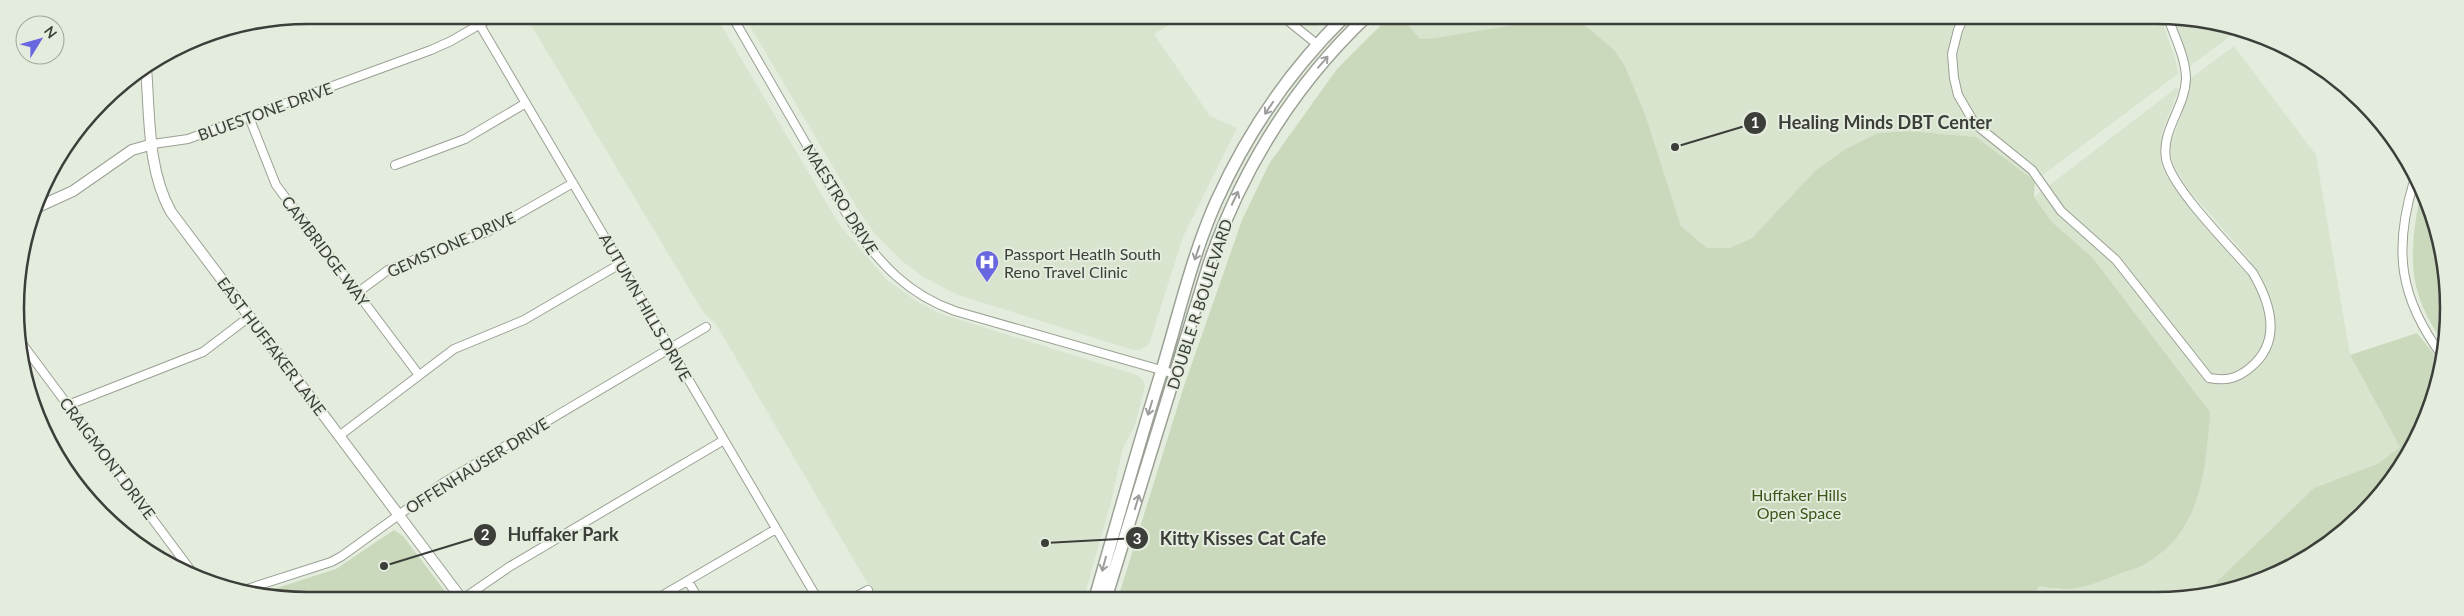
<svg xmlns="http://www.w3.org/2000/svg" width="2464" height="616" viewBox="0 0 2464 616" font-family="Lato,sans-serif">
  <rect width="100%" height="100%" fill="#e4ecde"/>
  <path fill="#d9e4cf" d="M525,15L716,16L839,224L887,280L918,302L941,314L1137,375L1143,380L1145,386L1135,425L1123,448L1112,498L1084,598H876L716,324L703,312Z
    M744,16H1184L1154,34L1210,116L1237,128L1183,237L1149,344L1140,350H1133L958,295L925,278L903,262L875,234L859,211Z
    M1296,16H1332L1316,27L1308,26Z
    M1401,16L2161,18L2176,61L2178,74L2035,181L1976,137L1908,131L1878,133L1772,218L1752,238L1730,248H1707L1681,226L1645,114L1625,66L1614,50L1590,29L1420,39Z
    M2175,18H2195L2236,32L2190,66Z
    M2234,46L2316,155L2350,355L2400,447L2377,464L2314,488L2202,596L2194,599H2031L2039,586L2059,590L2145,564L2164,551L2185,526L2210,412L2093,258L2052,222L2034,197L2176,88L2179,89L2162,132L2160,157L2163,170L2176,191L2241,268L2251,261L2188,189L2174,166L2171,155V142L2189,95L2191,78Z"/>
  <path fill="#cad9bc" d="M1390,16H1401L1420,39L1435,38L1557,18L1577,22L1590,29L1614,50L1625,66L1645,114L1681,226L1707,248H1730L1752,238L1816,170L1844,150L1878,133L1908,131L1976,137L2035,181L2034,197L2052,222L2093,258L2210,412C2206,469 2202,532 2145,564C2137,569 2126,571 2117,575C2084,587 2074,593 2039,586L2031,599L1118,598L1183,389L1242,220L1269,164L1337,69Z
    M2420,194L2439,232L2446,346C2406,292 2409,257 2420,194Z
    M2417,333L2441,363L2419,438L2363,515L2285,571L2202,596L2314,488L2377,464L2400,447L2350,355Z
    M394,530L403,536L450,598H269L258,594L336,569Z"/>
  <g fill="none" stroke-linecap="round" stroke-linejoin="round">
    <g stroke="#9aa194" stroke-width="10">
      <path id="minor" d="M474,15L817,598
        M732,16L853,225C880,264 909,295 955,311L1175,374
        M1282,16L1318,45
        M1964,17L1958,30L1952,54L1954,78L1958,95L1975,124L2032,170L2061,211L2116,260L2209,378C2226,381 2237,379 2251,367C2282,341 2271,304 2253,273C2232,248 2172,189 2166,159C2161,130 2185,108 2186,79C2186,59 2175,37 2168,18
        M249,117L276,185L419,375
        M153,144L188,139L431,50L451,41L496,15
        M395,165L465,139L526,103
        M2414,181C2393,250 2399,298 2443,357
        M357,293L388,270L489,231L573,183
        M23,345L192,572
        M68,405L203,352L249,317
        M339,436L454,349L524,320L620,264
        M688,581L698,598
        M244,590L331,562L342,556L443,483L706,327
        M464,598L509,567L724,440
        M658,598L776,529
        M853,598L868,590"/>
    </g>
    <g stroke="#9aa194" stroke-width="12">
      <path id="tertiary" d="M146,68C150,116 147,169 171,212L461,598
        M38,207L73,191L132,150L153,144"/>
    </g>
    <g stroke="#9aa194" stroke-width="14">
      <path id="secondary" d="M1095,598C1117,522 1138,446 1162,370C1179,314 1192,256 1216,202C1247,133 1291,69 1345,16
        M1106,598L1209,264C1242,169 1294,85 1367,16"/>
    </g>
    <use href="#minor" stroke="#fff" stroke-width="8"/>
    <use href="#tertiary" stroke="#fff" stroke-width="10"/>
    <use href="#secondary" stroke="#fff" stroke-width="11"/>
  </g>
  <defs><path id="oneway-shaft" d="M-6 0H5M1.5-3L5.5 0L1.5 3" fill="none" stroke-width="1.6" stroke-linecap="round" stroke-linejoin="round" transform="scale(1.25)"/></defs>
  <g stroke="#9d9e9c">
    <use href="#oneway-shaft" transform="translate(1323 62) rotate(-49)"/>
    <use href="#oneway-shaft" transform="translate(1269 108) rotate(124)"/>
    <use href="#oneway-shaft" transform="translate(1235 198) rotate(-65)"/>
    <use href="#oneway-shaft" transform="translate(1197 253) rotate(109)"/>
    <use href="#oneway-shaft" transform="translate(1150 408) rotate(107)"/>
    <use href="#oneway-shaft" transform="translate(1137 502) rotate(-73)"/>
    <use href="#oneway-shaft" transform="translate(1104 564) rotate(105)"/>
  </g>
  <defs>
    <g id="hospital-pin" transform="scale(1.25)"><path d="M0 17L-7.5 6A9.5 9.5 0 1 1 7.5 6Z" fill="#6967e0" stroke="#e4ecde"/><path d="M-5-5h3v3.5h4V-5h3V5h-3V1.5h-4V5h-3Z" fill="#fff"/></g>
  </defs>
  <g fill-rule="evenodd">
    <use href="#hospital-pin" x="987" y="262"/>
  </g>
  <g text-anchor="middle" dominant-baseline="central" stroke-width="4" stroke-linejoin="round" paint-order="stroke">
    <g font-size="16" fill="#3b3e39" stroke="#e4ecde">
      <text transform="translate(265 111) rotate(-20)">BLUESTONE DRIVE</text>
      <text transform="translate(841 199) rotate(58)">MAESTRO DRIVE</text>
      <text transform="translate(451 244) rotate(-24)">GEMSTONE DRIVE</text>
      <text transform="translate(326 251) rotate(53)">CAMBRIDGE WAY</text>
      <text transform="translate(1199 304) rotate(-72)">DOUBLE R BOULEVARD</text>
      <text transform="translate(646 307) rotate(60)">AUTUMN HILLS DRIVE</text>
      <text transform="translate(272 346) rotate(53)">EAST HUFFAKER LANE</text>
      <text transform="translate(108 458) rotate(53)">CRAIGMONT DRIVE</text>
      <text transform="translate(477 465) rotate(-32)">OFFENHAUSER DRIVE</text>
    </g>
    <g font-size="16" fill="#3b3e39" stroke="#e4ecde" text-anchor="start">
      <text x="1004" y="253">Passport Heatlh South<tspan x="1004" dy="18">Reno Travel Clinic</tspan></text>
    </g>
    <g font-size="16" fill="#3b5619" stroke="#e4ecde">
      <text x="1799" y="494">Huffaker Hills<tspan x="1799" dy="18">Open Space</tspan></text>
    </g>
  </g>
  <path d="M0 0H2464V616H0ZM308 24H2156A284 284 0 0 1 2440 308V308A284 284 0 0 1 2156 592H308A284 284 0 0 1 24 308V308A284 284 0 0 1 308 24Z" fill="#e4ecde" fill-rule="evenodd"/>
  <path fill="none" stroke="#3b3e39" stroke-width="2.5" d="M308 24H2156A284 284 0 0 1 2440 308V308A284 284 0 0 1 2156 592H308A284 284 0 0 1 24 308V308A284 284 0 0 1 308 24Z"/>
  <path fill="none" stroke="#3b3e39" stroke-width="2" d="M1675 147L1755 123M384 566L485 535M1045 543L1137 538"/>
  <g fill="#3b3e39" stroke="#e4ecde" stroke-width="2">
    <circle cx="1675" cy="147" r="5"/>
    <circle cx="384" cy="566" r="5"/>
    <circle cx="1045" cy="543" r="5"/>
    <circle cx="1755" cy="123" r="12"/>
    <circle cx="485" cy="535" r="12"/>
    <circle cx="1137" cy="538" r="12"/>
  </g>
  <g font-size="15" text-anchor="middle" font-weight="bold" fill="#fff">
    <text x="1755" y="128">1</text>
    <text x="485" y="540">2</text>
    <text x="1137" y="544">3</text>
  </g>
  <g font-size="18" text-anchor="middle" font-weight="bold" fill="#3b3e39" stroke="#e4ecde" stroke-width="4" stroke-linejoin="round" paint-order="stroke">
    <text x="1885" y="129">Healing Minds DBT Center</text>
    <text x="563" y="541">Huffaker Park</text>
    <text x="1243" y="545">Kitty Kisses Cat Cafe</text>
  </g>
  <g transform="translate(40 40) rotate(53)"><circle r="24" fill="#e4ecde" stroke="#a0a69c"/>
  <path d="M0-4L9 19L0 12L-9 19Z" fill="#6967e0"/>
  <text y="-8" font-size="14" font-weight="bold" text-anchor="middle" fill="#3b3e39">N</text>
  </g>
</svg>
